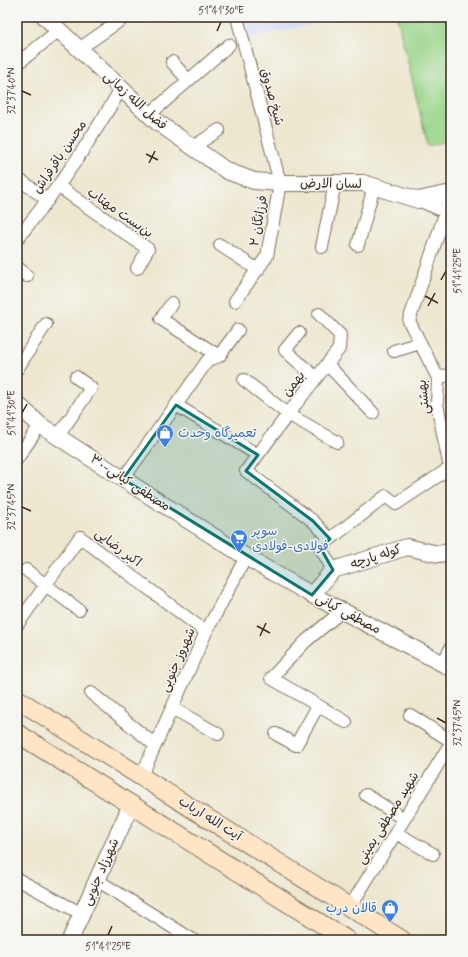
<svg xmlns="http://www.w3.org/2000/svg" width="468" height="957" viewBox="0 0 468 957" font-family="Mynerve,'Playpen Sans Arabic',sans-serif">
  <rect width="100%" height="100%" fill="#f6f6f2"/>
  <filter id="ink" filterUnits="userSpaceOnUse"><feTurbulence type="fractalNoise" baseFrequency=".025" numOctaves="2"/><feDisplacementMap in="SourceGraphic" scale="8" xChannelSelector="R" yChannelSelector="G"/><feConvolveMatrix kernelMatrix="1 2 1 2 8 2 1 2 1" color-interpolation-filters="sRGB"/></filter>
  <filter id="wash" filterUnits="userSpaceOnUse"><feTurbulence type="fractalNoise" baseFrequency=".012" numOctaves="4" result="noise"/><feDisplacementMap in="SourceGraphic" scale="16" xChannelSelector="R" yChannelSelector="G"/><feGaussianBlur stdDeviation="0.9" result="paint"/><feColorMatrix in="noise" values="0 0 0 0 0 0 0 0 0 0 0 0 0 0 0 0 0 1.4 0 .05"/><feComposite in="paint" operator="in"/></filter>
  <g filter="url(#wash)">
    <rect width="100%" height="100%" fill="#ede7cf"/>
    <path fill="#d0daf9" d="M245,17H333V20L250,38Z"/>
    <path fill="#99d488" stroke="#6a7f53" d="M397,17H451V140L428,146Z"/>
  </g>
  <g filter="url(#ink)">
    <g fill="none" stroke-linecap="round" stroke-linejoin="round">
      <g stroke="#796c5c" stroke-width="14">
        <path id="minor" d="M79,49L125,17
          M172,62L188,80
          M17,64L59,30
          M149,115L229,45
          M193,147L219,130
          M17,178L48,200
          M58,186L148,249L137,268
          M418,200L451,214
          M17,239C43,207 68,174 90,139C101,122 111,105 121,89
          M220,245L258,270
          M358,245L374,186
          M322,247L335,183
          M17,267L27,276
          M235,301L267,256L280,183L237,17
          M172,303L161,319L219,356
          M319,314L340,335L339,349L288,414L246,471L313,521L330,539
          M238,330L219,356L208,360L176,405L258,455
          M299,333L285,350L316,378
          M394,351L420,343
          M327,364L373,413
          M17,369L46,324
          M438,378L451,374
          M244,380L288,414L337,442
          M58,436L91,388L76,377
          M17,459L40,425
          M123,479L176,405
          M26,570L79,610
          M333,570L320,547L386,496L396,504L450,468L437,404L438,378L409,321L451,196
          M342,611L306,641L271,678L346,722
          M17,625L80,537L206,632
          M443,664L451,647
          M91,693L155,745
          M172,708L218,734
          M410,715L451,741
          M276,734L296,745L318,706
          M141,777L206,632L246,557
          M366,795L404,819
          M396,833L433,854
          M17,879L82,914
          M97,880L193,940
          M350,907L451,743"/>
      </g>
      <g stroke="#796c5c" stroke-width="18">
        <path id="tertiary" d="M45,17L157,122L227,171L254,181L280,183H363L418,200L451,193
          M17,404L40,425L123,479L246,557L312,595L451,668
          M312,595L333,570L407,547L438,554L451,552
          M70,940L131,805"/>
      </g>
      <g stroke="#796c5c" stroke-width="20">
        <path id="secondary" d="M17,699L402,940
          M17,733L347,940"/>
      </g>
      <use href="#minor" stroke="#fff" stroke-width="12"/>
      <use href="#tertiary" stroke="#fff" stroke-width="16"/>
      <use href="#secondary" stroke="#fde5c5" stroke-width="18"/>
    </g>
  </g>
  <path fill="#0f766e" fill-opacity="0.2" stroke="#0f766e" stroke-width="3" stroke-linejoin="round" d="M176,405L258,455L246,471L313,521L330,539L320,547L333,570L312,595L123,479Z"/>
  <path fill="none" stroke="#3b2a1e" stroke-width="1.5" d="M217,31L221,22M22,91L31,95M146,154L158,160M149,163L155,151M441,280L446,271M425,296L438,303M428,306L435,293M22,413L27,404M22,507L31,511M257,626L270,633M260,636L266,623M437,718L446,723M108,935L112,926"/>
  <defs>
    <g id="shop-pin" transform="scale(0.9)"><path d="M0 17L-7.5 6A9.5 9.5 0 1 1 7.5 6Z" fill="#3f7fe0" stroke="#f6f6f2"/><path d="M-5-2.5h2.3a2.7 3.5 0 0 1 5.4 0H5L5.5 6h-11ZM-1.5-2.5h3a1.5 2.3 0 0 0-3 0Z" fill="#fff"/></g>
    <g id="supermarket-pin" transform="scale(0.9)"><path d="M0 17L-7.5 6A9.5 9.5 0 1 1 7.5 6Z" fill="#3f7fe0" stroke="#f6f6f2"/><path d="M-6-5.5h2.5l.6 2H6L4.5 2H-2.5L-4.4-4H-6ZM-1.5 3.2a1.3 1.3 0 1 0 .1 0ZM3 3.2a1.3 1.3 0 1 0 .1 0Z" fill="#fff"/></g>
  </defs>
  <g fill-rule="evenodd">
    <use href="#shop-pin" x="165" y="433"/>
    <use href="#supermarket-pin" x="239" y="538"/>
    <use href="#shop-pin" x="390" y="908"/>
  </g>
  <g text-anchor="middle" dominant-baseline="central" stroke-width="3" stroke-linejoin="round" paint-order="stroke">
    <g font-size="13" fill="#3b2a1e" stroke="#f6f6f2">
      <text transform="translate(272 97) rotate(75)">شیخ صدوق</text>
      <text transform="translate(135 101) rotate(42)">فضل الله زمانی</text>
      <text transform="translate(60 157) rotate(-56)">محسن باقرفراش</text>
      <text transform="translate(331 184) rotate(1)">لسان الارض</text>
      <text transform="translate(120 213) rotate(35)">بن‌بست مهتاب</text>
      <text transform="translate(259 221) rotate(-80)">فرزانگان ۲</text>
      <text transform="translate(294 384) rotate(-52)">بهمن</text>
      <text transform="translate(424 397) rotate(-96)">بهشتی</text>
      <text transform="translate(130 483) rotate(33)">۳۰-مصطفی کیانی</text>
      <text transform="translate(118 548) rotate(37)">اکبر رضایی</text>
      <text transform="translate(376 557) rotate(-18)">کوله پارچه</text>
      <text transform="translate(348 614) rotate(28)">مصطفی کیانی</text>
      <text transform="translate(178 660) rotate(-66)">شهروز جنوبی</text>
      <text transform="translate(388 818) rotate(-58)">شهید مصطفی یمینی</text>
      <text transform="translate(210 819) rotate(32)">آیت الله ارباب</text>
      <text transform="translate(101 872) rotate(-66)">شهرزاد جنوبی</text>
    </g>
    <g font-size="13" fill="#366cbe" stroke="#f6f6f2" text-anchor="start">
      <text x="178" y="433">تعمیرگاه وحدت</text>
      <text x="252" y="531">سوپر<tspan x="252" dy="15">فولادی-فولادی</tspan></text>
      <text x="377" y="908" text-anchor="end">قالان درب</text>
    </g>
  </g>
  <rect width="468" height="957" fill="none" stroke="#f6f6f2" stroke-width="44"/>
  <rect x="22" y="22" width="424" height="913" fill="none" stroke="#3b2a1e" stroke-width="1.5"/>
  <g font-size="10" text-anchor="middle" fill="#3b2a1e">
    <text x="221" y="14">51°41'30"E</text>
    <text transform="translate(11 91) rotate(-90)" y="4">32°37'40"N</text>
    <text transform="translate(457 271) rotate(-90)" y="4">51°41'25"E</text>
    <text transform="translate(11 413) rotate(-90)" y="4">51°41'30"E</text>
    <text transform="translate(11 507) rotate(-90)" y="4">32°37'45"N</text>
    <text transform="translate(457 723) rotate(-90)" y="4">32°37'45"N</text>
    <text x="108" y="950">51°41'25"E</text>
  </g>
</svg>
